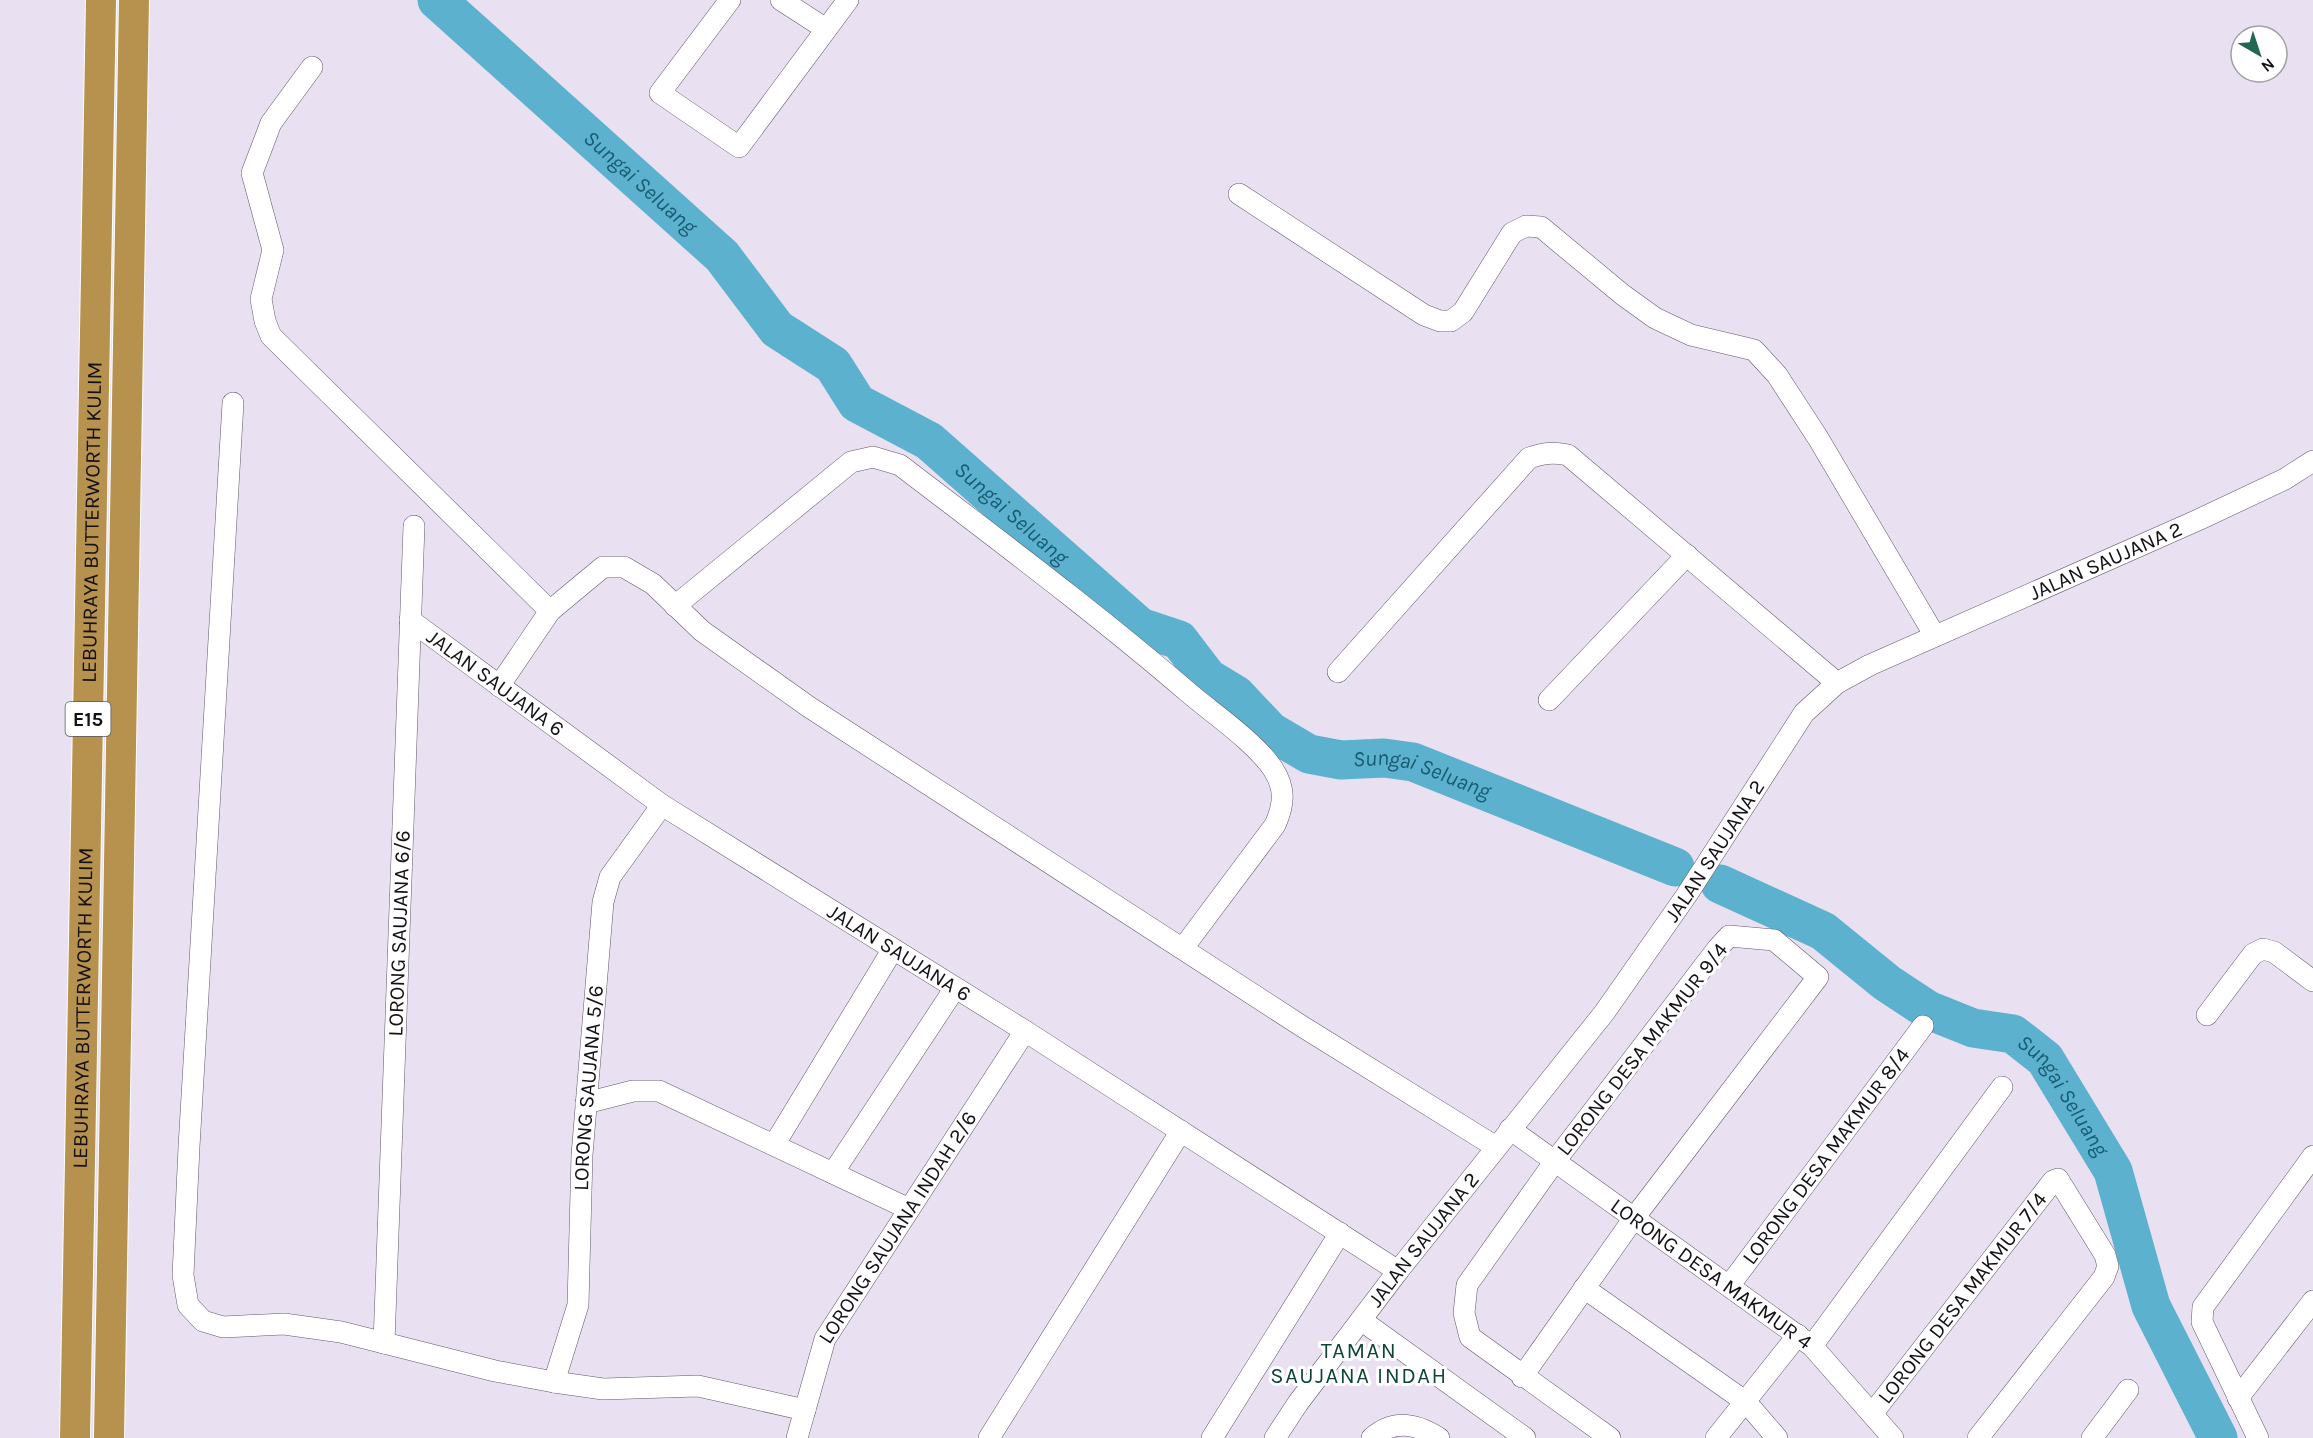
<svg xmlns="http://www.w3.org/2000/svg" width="2313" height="1438" viewBox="0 0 2313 1438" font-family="Karla,sans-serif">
  <rect width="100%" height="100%" fill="#e9e0f1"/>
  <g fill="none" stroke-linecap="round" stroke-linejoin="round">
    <g stroke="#5cb1cf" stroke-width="39">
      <path id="s1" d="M437,0L722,256L777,329L833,365L857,403L929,441L1140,627L1179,640L1208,678L1236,695L1270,731L1309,754L1341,760L1384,758L1413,762L1675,867"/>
      <path id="s2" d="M1720,884L1823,931L1887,983L1928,1010L1973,1028L2013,1034L2045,1059L2113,1171L2151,1306L2218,1438"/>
    </g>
    <g stroke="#615967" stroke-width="22">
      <g id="minor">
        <path d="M730,0L660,93L739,147L848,0"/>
        <path d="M781,0L826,29"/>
        <path d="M312,67L271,123L252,173L273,250L261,299L265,321L271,336L550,611L603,567H624L653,584L702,631L809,707L1300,1025L1496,1147"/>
        <path d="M1239,194L1424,315L1440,321H1451L1463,312L1512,233L1526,226L1541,227L1623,295L1655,318L1691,335L1754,350L1777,375L1818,438L1935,636"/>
        <path d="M233,403L189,1147L183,1275L188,1305L203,1321L223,1327L284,1324L341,1332L495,1371L554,1382L603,1389L698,1386L805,1410"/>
        <path d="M675,606L851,462L873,457L900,465C998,540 1096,613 1189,693C1215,715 1255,742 1273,769C1286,789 1284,805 1275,825L1183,948"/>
        <path id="s3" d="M410,620L662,805L1025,1031L1398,1271"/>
        <path d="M1338,672L1529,458C1543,453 1553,452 1568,455L1837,683"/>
        <path d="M499,686L550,611"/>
        <path d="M1549,700L1687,555"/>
        <path d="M2207,1015L2253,954L2263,949L2274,952L2313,981"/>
        <path d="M586,1103L633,1091H659L909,1209"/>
        <path id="s4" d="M1510,1129L1812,1346L1893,1438"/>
        <path d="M774,1145L893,949"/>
        <path d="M833,1173L955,988"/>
        <path id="s5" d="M1729,1286L1923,1026"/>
        <path d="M1584,1288L1746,1402L1777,1438"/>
        <path d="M1361,1320L1525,1438"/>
        <path id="s6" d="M384,1343L414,526"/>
        <path d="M1812,1346L2002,1087"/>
        <path d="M1522,1377L1634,1218L1818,977L1774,940L1729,936L1718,948L1555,1161L1467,1285L1464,1313L1470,1337L1610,1438"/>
        <path id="s7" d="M554,1382L578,1305L582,1155L603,902L610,877L662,805"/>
        <path d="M2238,1398L2313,1301"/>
        <path id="s8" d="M1872,1414L2053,1181L2058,1179L2105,1255L2108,1266L2104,1277L1978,1438"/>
        <path id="s9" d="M797,1438L825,1339L1025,1031"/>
        <path d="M989,1438L1181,1131"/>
        <path d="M1212,1438L1340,1233"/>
        <path id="s10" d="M1275,1438L1298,1403L1398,1271L1604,1013L1686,896L1804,713L1837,683L1870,665L2198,520L2285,479L2313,461"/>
        <path d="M1372,1438C1394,1418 1417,1424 1439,1438"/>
        <path d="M1716,1438L1798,1335"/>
        <path d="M2092,1438L2128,1390"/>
        <path d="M2258,1438L2202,1322L2203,1307L2313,1156"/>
      </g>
    </g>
    <g stroke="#fff" stroke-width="32">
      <g id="highway">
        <path id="s11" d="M75,1438L101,0"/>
        <path d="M109,1438L134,0"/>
      </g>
    </g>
    <use href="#minor" stroke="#fff" stroke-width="21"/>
    <use href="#highway" stroke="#b7924e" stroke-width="30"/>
  </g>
  <g text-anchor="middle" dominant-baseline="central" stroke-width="6" stroke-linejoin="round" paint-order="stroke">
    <rect fill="#fff" stroke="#5a585c" stroke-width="1.5" x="65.5" y="702" width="45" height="34" rx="4.5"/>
    <g font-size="20" font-weight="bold" fill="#141116">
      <text x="88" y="719">E15</text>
    </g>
    <g font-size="21" fill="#141116" stroke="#fff">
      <text stroke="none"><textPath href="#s11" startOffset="916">LEBUHRAYA BUTTERWORTH KULIM</textPath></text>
      <text stroke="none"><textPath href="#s10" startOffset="1238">JALAN SAUJANA 2</textPath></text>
      <text stroke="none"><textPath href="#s3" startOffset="106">JALAN SAUJANA 6</textPath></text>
      <text stroke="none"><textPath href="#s10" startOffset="734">JALAN SAUJANA 2</textPath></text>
      <text stroke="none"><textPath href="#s6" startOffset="410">LORONG SAUJANA 6/6</textPath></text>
      <text stroke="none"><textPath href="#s3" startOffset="592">JALAN SAUJANA 6</textPath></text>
      <text stroke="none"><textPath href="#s11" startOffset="430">LEBUHRAYA BUTTERWORTH KULIM</textPath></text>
      <text transform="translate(1642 1049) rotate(-52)">LORONG DESA MAKMUR 9/4</text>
      <text stroke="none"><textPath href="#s7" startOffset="298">LORONG SAUJANA 5/6</textPath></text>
      <text stroke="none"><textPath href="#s5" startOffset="162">LORONG DESA MAKMUR 8/4</textPath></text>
      <text stroke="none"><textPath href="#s9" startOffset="236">LORONG SAUJANA INDAH 2/6</textPath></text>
      <text stroke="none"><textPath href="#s10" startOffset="248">JALAN SAUJANA 2</textPath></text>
      <text stroke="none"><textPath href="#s4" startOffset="248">LORONG DESA MAKMUR 4</textPath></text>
      <text stroke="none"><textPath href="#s8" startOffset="147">LORONG DESA MAKMUR 7/4</textPath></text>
    </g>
    <g font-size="22" font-style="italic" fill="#185c71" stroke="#fff">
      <text stroke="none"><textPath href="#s1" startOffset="273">Sungai Seluang</textPath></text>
      <text stroke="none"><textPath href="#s1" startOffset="777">Sungai Seluang</textPath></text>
      <text stroke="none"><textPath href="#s1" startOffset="1281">Sungai Seluang</textPath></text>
      <text stroke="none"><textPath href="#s2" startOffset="414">Sungai Seluang</textPath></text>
    </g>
    <g font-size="22" letter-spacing="1.5" fill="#0d4436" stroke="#fff">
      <text x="1359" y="1351">TAMAN<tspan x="1359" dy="25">SAUJANA INDAH</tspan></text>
    </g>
  </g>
  <g transform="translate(2259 54) rotate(141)"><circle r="28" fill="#ffffff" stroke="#a1a0a2" stroke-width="1.5"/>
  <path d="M0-4.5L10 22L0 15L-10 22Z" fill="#246554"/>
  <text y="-9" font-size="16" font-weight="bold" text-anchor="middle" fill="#141116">N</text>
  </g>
</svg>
